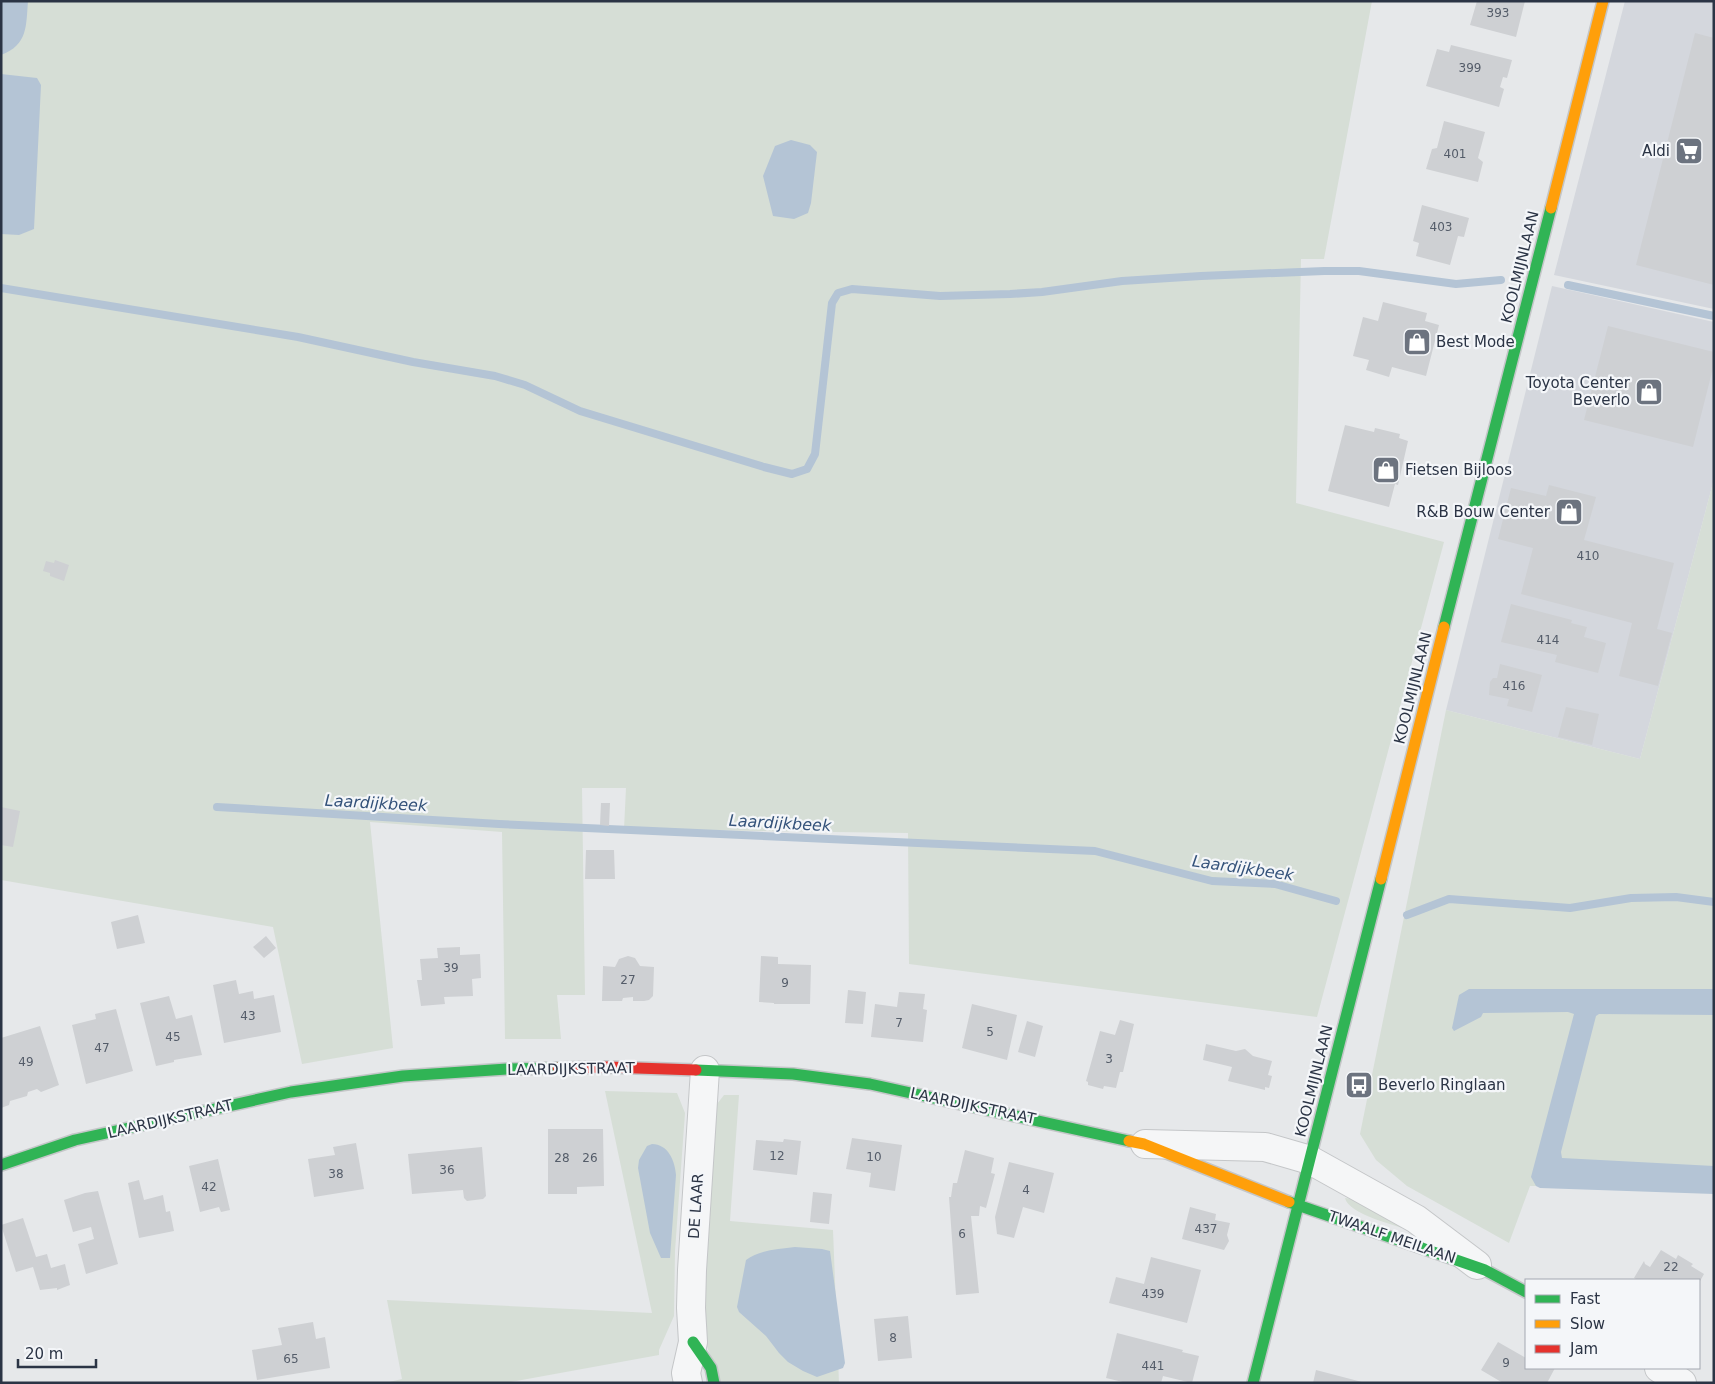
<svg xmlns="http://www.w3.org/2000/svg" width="1715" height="1384" viewBox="0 0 1715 1384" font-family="'DejaVu Sans',sans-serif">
  <rect width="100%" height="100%" fill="#e6e8ea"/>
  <path fill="#d4d7dd" d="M1625,1H1714V309L1554,275Z
    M1552,286L1714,322V479L1640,759L1446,710Z"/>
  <path fill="#d6ded6" d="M1,1H1372L1324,259H1301L1296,503L1444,542L1317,1017L909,964L908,833L624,829L626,788H582L585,995H557L561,1039H505L502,832L370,822L393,1048L302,1064L273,927L1,880Z
    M1714,479V1186H1530L1509,1243L1407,1186L1376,1160L1360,1134L1446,710L1640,759Z
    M605,1091L677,1093L685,1113L675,1251L674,1316L659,1350V1355L505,1383L389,1382L402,1379L387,1300L652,1313Z
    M724,1095H739L730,1221L833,1230L839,1383H720L705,1341L703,1305L715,1111L717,1104Z
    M1345,1198L1359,1200L1413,1231C1397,1226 1348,1214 1345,1198Z"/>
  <path fill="#b4c4d5" d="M1,1H28C26,26 28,45 1,55Z
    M1,74L37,78L41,85L34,229L19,235L1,234Z
    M791,140L810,145L817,152L811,203L808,213L794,219L773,216L763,176L775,146Z
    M1469,989H1714V1015L1599,1014L1596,1016L1561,1152L1562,1158L1714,1166V1194L1540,1188L1536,1186L1531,1177L1574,1014L1568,1012L1483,1013L1481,1017L1454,1031L1452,1028L1459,995Z
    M652,1144C668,1144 675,1161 676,1175L670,1258H661L650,1233L638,1168L639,1160L647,1146Z
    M795,1247L822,1249L830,1251L845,1363L843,1368L817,1377L803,1371L788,1362L779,1353L766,1336L739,1312L737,1307L746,1260C760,1250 778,1249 795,1247Z"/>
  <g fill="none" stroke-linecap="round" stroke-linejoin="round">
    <path stroke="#b4c4d5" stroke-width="8" d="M1568,285L1714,316
      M1,288L298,337L413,362L495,376L525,385L580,411L764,467L792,474L807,469L815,454L832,303L838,293L852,289L940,296L1010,294L1042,292L1122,281L1201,276L1324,271H1359L1456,284L1501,280
      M217,807L499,824L1095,851L1212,881L1275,884L1336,901
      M1407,915L1449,899L1570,908L1631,898L1676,897L1714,902"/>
  </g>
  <path fill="#ced0d3" d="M1477,1H1525L1516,37L1470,25Z
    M1695,33L1714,38V285L1636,265Z
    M1451,45L1512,60L1507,78L1503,77L1500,87L1504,89L1499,107L1426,86L1437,49L1449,52Z
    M1444,121L1485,132L1478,158L1483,162L1478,182L1426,169L1432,149L1437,148Z
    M1422,205L1469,218L1464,237L1458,236L1450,265L1416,256L1419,243L1413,241Z
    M1383,302L1427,313L1425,321L1439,325L1426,376L1392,367L1389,377L1366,370L1369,360L1353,356L1363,317L1378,321Z
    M1608,326L1714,352V364L1693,447L1584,420Z
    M1345,425L1374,432L1375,428L1400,434L1399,438L1408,441L1398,485L1395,484L1389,507L1328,491Z
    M1549,485L1596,497L1584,540L1674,563L1657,629L1672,633L1658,686L1619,676L1632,623L1521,594L1533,548L1498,539L1511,488L1546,496Z
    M55,560L69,565L64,581L50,576V573L43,571L46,561L54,563Z
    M1511,604L1572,620L1571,623L1587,627L1584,637L1606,643L1598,673L1555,662L1557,655L1501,642Z
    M1500,664L1542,675L1532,712L1507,706L1509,699L1489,695L1490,682L1493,678H1497Z
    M1566,707L1599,714L1592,745L1558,737Z
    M601,803H610L609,826L600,825Z
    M1,807L20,811L13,847L1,845Z
    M586,850H614L615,879H585Z
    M138,915L145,943L117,949L111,922Z
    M266,936L276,948L264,958L253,947Z
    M460,947V955L480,954L481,978L472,979L473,996L444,997L445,1004L421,1006L417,980H422L420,959L438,958L437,948Z
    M628,956L635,958L640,966L654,967L653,996L649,1000L644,1001H633V997L623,998L622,1001H602L603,966L615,967L619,959Z
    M761,956L778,957V964L811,965L810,1004H774V1003L759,1002Z
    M236,980L239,994L253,991L254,999L274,995L281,1032L224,1043L213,985Z
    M848,990L866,992L863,1024L845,1023Z
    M899,992L925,994L923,1009L927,1010L923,1042L871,1037L875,1004L897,1007Z
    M169,996L176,1019L192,1015L202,1055L174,1060V1062L156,1066L140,1003Z
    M972,1004L1017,1015L1007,1060L962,1048Z
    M116,1009L133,1071L86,1084L72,1025L96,1019L95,1014Z
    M1120,1020L1134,1024L1123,1072H1120L1116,1088L1104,1086L1103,1089L1088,1085V1082L1086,1081L1100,1031L1115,1035Z
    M1027,1021L1043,1026L1035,1057L1018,1052Z
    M40,1026L59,1085L41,1092L37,1089L28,1092L27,1096L10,1101L9,1105L1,1108V1038Z
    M1206,1044L1236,1051L1245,1049L1253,1056L1272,1061L1268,1075L1272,1076L1269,1088L1265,1087V1090L1228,1081L1232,1067L1203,1060Z
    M548,1129H603L604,1186L577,1187V1194H548Z
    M852,1138L902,1145L895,1191L869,1187L871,1173L846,1169Z
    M784,1139L801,1141L797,1175L753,1170L756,1140L783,1142Z
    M356,1143L364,1189L314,1197L308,1159L335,1155L333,1147Z
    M482,1147L486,1196L483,1199L467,1201L464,1198L463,1190L412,1194L408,1154Z
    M965,1150L994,1158L991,1173L995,1174L986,1208L980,1206L979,1216H971L979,1293L956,1295L949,1197H951L953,1183H957Z
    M218,1159L230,1210L221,1212L219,1207L200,1212L189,1166Z
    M1009,1162L1054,1173L1044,1213L1023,1207L1014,1238L997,1234L995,1217Z
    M139,1180L144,1200L163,1195L166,1212L170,1211L174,1231L139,1238L128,1183Z
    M98,1191L118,1264L86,1274L78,1244L94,1239L91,1227L73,1232L64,1200L85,1193Z
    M813,1192L832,1194L829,1224L810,1222Z
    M1190,1207L1216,1214L1215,1220L1230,1223L1227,1235L1229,1241L1224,1250L1182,1239Z
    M23,1218L36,1257L47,1254L51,1268L65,1264L70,1285L57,1290V1288L40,1290L33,1267L16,1272L1,1225Z
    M1661,1250L1676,1259L1678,1255L1693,1264L1691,1266L1704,1274L1699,1283V1280H1638L1634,1278L1644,1261L1645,1264L1650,1267Z
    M1151,1257L1201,1270L1187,1323L1109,1303L1116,1277L1144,1284Z
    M908,1316L912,1358L878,1361L874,1319Z
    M313,1322L316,1339L325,1337L330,1368L257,1380L252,1350L282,1345L278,1328Z
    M1117,1333L1183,1350L1182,1352L1199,1356L1192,1383L1163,1376L1161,1383H1127L1106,1378Z
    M1498,1342L1526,1358V1368H1555L1547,1383H1503L1481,1370Z
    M1316,1370L1362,1382V1383H1313Z"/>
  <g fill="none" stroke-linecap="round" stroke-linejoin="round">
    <g stroke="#c4c6c8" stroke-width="30">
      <path id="street" d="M1145,1144L1265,1147L1310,1160L1416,1219L1477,1265
        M1659,1368L1682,1383
        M688,1383L686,1373L693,1342L691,1308L692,1270L705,1070"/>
    </g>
    <g stroke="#c4c6c8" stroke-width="14">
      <path id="fast" d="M1444,627L1551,208
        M696,1070L793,1074L870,1084L1129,1141
        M1,1165L75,1140L291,1092L403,1076L507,1069L558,1068
        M1289,1202L1485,1270L1526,1292
        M693,1342L711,1368L714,1383
        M1253,1383L1381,879"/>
    </g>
    <g stroke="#c4c6c8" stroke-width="14">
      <path id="slow" d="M1551,208L1603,1
        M1381,879L1444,627
        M1129,1141L1144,1144L1289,1202"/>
    </g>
    <g stroke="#c4c6c8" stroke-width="14">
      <path id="jam" d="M558,1068L607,1067L696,1070"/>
    </g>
    <use href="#street" stroke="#f5f6f7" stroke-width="28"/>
    <use href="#fast" stroke="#30b455" stroke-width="11"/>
    <use href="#slow" stroke="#ff9f0a" stroke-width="11"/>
    <use href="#jam" stroke="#e5322d" stroke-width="11"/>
  </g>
  <defs>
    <g id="supermarket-square" transform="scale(1.4375)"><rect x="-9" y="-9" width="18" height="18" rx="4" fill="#6c737f" stroke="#f4f6f9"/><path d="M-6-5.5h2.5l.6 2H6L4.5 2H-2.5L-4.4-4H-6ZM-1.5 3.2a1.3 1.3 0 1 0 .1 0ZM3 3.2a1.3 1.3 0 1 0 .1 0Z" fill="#fff"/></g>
    <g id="shop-square" transform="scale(1.4375)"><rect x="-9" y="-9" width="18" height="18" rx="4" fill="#6c737f" stroke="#f4f6f9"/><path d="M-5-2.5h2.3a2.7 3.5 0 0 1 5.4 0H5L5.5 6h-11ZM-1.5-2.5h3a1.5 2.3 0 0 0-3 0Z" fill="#fff"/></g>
    <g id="bus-square" transform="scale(1.4375)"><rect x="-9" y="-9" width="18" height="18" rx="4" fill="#6c737f" stroke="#f4f6f9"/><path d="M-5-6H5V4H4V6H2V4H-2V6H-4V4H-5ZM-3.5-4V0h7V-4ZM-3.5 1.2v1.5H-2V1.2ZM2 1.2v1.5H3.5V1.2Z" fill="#fff"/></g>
  </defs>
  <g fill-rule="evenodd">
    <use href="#supermarket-square" x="1689" y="151"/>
    <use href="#shop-square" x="1417" y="342"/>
    <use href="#shop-square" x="1649" y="392"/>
    <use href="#shop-square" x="1386" y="470"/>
    <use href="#shop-square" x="1569" y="512"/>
    <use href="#bus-square" x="1359" y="1085"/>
  </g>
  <g text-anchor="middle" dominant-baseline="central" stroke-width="4.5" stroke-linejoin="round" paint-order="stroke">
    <g font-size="12" fill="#545c69">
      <text x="1498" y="13">393</text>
      <text x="1470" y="68">399</text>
      <text x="1455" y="154">401</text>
      <text x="1441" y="227">403</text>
      <text x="1588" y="556">410</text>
      <text x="1548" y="640">414</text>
      <text x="1514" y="686">416</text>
      <text x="451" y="968">39</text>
      <text x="628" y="980">27</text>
      <text x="785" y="983">9</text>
      <text x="248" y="1016">43</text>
      <text x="899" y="1023">7</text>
      <text x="990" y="1032">5</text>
      <text x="173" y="1037">45</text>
      <text x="102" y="1048">47</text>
      <text x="1109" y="1059">3</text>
      <text x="26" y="1062">49</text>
      <text x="777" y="1156">12</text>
      <text x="874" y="1157">10</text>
      <text x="562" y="1158">28</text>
      <text x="590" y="1158">26</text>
      <text x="447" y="1170">36</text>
      <text x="336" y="1174">38</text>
      <text x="209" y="1187">42</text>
      <text x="1026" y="1190">4</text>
      <text x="1206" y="1229">437</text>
      <text x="962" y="1234">6</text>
      <text x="1671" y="1267">22</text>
      <text x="1153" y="1294">439</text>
      <text x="893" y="1338">8</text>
      <text x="291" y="1359">65</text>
      <text x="1506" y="1363">9</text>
      <text x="1153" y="1366">441</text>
    </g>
    <g font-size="15" fill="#2b3445" stroke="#f4f6f9" text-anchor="end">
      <text x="1670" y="151">Aldi</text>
      <text x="1436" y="342" text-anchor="start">Best Mode</text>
      <text x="1630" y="383">Toyota Center<tspan x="1630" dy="17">Beverlo</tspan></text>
      <text x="1405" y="470" text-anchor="start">Fietsen Bijloos</text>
      <text x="1550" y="512">R&amp;B Bouw Center</text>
      <text x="1378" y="1085" text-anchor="start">Beverlo Ringlaan</text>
    </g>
    <g font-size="15" fill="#2b3445" stroke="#f4f6f9">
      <text transform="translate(1520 267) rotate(-76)">KOOLMIJNLAAN</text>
      <text transform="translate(1413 688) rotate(-76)">KOOLMIJNLAAN</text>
      <text transform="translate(571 1069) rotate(-1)">LAARDIJKSTRAAT</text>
      <text transform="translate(1314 1081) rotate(-76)">KOOLMIJNLAAN</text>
      <text transform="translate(973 1106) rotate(12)">LAARDIJKSTRAAT</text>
      <text transform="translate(170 1119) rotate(-13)">LAARDIJKSTRAAT</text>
      <text transform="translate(696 1206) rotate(-86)">DE LAAR</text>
      <text transform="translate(1392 1237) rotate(19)">TWAALF MEILAAN</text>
    </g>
    <g font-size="16" font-style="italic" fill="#34527a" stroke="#f4f6f9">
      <text transform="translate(376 803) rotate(3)">Laardijkbeek</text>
      <text transform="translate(780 823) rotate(3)">Laardijkbeek</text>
      <text transform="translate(1243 868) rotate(8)">Laardijkbeek</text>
    </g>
  </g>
  <rect width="1715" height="1384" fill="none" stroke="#2b3445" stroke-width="5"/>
  <rect x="1525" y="1279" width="175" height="90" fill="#f4f6f9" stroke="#a4a8b1"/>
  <rect x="1535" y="1295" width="25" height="8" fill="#30b455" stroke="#a4a8b1"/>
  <text x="1570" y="1304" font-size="15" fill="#2b3445">Fast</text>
  <rect x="1535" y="1320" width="25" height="8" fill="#ff9f0a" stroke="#a4a8b1"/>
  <text x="1570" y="1329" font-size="15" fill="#2b3445">Slow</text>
  <rect x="1535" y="1345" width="25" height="8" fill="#e5322d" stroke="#a4a8b1"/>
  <text x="1570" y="1354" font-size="15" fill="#2b3445">Jam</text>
  <path d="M18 1359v8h78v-8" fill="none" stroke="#2b3445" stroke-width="2.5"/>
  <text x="25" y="1359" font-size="15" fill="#2b3445" stroke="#f4f6f9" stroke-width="4" paint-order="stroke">20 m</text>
</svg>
